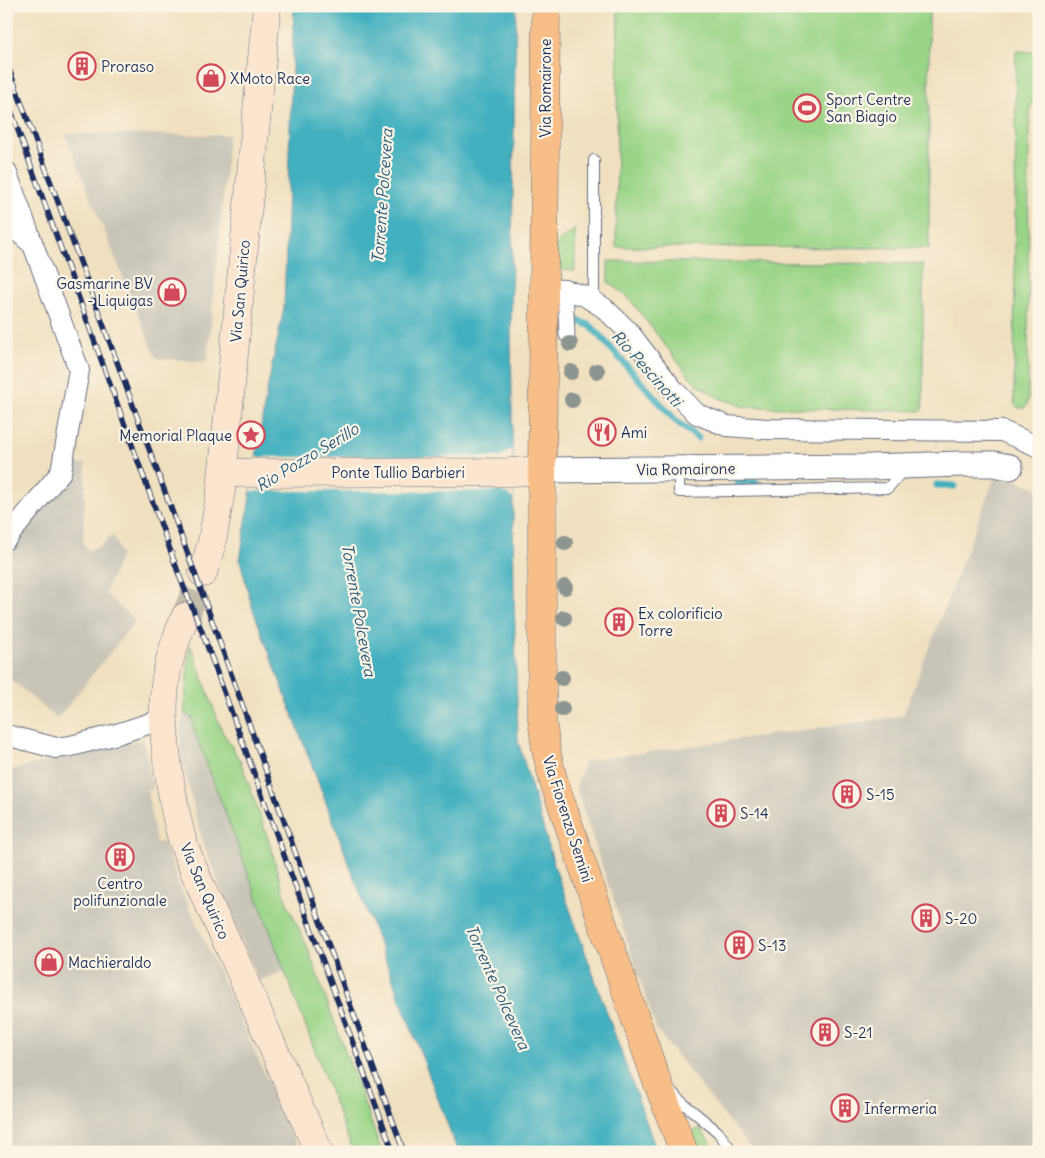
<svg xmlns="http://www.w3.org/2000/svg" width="1045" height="1158" viewBox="0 0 1045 1158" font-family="Delius,sans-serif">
  <rect width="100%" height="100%" fill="#fcf5e5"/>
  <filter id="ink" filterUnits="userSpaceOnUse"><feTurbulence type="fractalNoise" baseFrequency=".02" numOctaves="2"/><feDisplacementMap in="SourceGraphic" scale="10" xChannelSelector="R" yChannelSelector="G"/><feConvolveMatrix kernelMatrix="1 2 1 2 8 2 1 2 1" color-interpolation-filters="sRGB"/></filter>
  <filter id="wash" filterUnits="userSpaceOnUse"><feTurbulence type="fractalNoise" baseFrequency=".0096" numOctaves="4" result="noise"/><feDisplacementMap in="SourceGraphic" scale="20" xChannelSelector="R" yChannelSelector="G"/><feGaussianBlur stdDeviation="1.12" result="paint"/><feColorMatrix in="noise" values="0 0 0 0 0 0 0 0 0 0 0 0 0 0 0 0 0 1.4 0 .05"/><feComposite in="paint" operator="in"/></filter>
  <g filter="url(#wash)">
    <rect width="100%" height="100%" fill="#f0e0c0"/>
    <path fill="#c8c4b8" d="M65,134L228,135L222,209L207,362L156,358Z
      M86,463L83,543L88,550L99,547L113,535L121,555L105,593L135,621L57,719L6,675V559L66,478L69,466Z
      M996,474L1033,486L1039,491V1152H753L657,1030L576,788L585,761L903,716Z
      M184,713L192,718L194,730L285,971L258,981L202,840L197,821L181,754L180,729Z
      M143,739L153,789L147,790L156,843L164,842L166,853H169L178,884L189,907L300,1152H6V771Z"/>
    <path fill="#9ad487" stroke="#5a8272" d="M618,6H929V248L616,247Z
      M1016,51L1039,52V88L1031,105L1029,123L1028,400L1027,405L1024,408H1018L1015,405L1014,400Z
      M575,229V271L555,270L556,244Z
      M608,261L923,264V411L745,407L719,398L705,389L696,383L689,376L628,297L608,282Z
      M190,644L222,731L240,760L272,850L277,871L288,905L306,944L382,1152H353L194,730L192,718L184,713Z
      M697,1129L701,1130L717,1152H698C694,1144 687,1134 697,1129Z"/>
    <path fill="#42b0bf" stroke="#2e708e" d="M294,6H516L511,317L514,593L518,741L555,868L657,1152H458L252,607L240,560L266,395L284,308Z"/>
    <path fill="#f0e0c0" d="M512,448L513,499L509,495L500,491H251L256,457H501Z"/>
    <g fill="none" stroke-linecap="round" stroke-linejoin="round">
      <path stroke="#42b0bf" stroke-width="7" d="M574,319L591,326L676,421L698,438
        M738,483L756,482
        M937,485L954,486"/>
    </g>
  </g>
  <g filter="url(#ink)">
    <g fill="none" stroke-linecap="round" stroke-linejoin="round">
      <path stroke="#c5bdac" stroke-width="28" stroke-dasharray="28 14" stroke-linecap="butt" d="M185,617L203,573"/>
      <g stroke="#666d80" stroke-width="12">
        <path id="service" d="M594,160V302
          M679,469V492L888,488L904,469
          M670,1090L684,1104L718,1132L733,1152"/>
      </g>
      <g stroke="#666d80" stroke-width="17">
        <path id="pedestrian" d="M565,290L567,335"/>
      </g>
      <g stroke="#666d80" stroke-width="22">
        <path id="minor" d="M6,171L79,370L61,472L6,539
          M6,221L32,244
          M544,289L565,290L585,296L604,308L628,331L672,388L697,414L727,426L767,429L1002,431L1039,447
          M6,735L56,748L71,746L117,734L163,719"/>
      </g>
      <g stroke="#666d80" stroke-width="27">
        <path id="tertiary" d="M542,470L870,467L961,464H994L1010,467"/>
      </g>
      <g stroke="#666d80" stroke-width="29">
        <path id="secondary" d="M223,473L513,472L542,470
          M203,573L212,542L221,490L267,6
          M185,617C178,634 171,652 167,671C160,710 165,749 171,787C174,805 177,822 182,839C196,882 219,923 237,964C264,1027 291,1089 319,1152"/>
      </g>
      <g stroke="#666d80" stroke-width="29">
        <path id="primary" d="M546,6L544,289L542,470V719L546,750L553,779L655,1076L684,1152"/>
      </g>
      <use href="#service" stroke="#fff" stroke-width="10"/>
      <use href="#pedestrian" stroke="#fff" stroke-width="15"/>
      <use href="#minor" stroke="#fff" stroke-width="20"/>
      <use href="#tertiary" stroke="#fff" stroke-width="25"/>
      <use href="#secondary" stroke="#fce5cf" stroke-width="28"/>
      <use href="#primary" stroke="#f7be88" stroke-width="28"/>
      <g stroke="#1b2f5e" stroke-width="5.5">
        <path id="rail" d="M6,61L193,568L339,974L404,1152
          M6,97L181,580L201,629L393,1152"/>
      </g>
      <use href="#rail" stroke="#fcf5e5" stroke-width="4" stroke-dasharray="11" stroke-linecap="butt"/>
    </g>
    <g fill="#8c9590">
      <circle cx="570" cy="344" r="8"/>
      <circle cx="597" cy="371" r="8"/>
      <circle cx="571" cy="372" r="8"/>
      <circle cx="572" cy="400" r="8"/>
      <circle cx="565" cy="543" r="8"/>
      <circle cx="565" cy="587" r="8"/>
      <circle cx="564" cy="618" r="8"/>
      <circle cx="562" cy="678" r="8"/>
      <circle cx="562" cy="709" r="8"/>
    </g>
  </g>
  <defs>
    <g id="building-ring" transform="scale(1.4375)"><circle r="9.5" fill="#fcf5e5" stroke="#d1495b" stroke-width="1.5"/><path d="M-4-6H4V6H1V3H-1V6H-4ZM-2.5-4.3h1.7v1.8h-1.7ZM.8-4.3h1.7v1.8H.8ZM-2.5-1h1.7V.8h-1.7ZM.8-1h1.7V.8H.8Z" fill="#d1495b"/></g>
    <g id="shop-ring" transform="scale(1.4375)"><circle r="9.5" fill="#fcf5e5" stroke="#d1495b" stroke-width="1.5"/><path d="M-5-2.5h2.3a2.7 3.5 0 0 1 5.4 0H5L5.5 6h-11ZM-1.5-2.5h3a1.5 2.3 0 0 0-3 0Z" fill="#d1495b"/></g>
    <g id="stadium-ring" transform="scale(1.4375)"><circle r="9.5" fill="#fcf5e5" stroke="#d1495b" stroke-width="1.5"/><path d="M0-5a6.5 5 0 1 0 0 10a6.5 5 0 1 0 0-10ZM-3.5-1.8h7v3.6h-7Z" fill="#d1495b"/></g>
    <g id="restaurant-ring" transform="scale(1.4375)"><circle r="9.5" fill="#fcf5e5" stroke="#d1495b" stroke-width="1.5"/><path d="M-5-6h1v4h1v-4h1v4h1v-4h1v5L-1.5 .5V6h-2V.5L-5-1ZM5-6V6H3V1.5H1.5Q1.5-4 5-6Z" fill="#d1495b"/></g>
    <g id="sight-ring" transform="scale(1.4375)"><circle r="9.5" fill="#fcf5e5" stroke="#d1495b" stroke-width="1.5"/><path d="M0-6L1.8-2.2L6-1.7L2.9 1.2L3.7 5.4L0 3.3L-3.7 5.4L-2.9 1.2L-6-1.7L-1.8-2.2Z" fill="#d1495b"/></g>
  </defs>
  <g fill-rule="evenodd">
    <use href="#building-ring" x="82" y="66"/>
    <use href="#shop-ring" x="211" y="78"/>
    <use href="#stadium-ring" x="807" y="108"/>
    <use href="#shop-ring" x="172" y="292"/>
    <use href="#restaurant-ring" x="602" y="432"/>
    <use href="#sight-ring" x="251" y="435"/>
    <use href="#building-ring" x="619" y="622"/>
    <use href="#building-ring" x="847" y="794"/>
    <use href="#building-ring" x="721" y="813"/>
    <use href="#building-ring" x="120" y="857"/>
    <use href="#building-ring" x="926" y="918"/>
    <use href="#building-ring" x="739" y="945"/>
    <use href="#shop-ring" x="49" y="962"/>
    <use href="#building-ring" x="825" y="1032"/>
    <use href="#building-ring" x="845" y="1108"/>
  </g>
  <g text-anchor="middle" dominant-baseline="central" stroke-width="4.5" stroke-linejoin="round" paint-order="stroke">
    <g font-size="15" fill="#1b2f5e" stroke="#fcf5e5" text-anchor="start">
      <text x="101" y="66">Proraso</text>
      <text x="230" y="78">XMoto Race</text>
      <text x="826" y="99">Sport Centre<tspan x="826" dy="17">San Biagio</tspan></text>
      <text x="153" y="283" text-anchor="end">Gasmarine BV<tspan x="153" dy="17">- Liquigas</tspan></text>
      <text x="621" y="432">Ami</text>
      <text x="232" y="435" text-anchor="end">Memorial Plaque</text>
      <text x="638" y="613">Ex colorificio<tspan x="638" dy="17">Torre</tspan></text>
      <text x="866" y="794">S-15</text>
      <text x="740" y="813">S-14</text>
      <text x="120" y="883" text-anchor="middle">Centro<tspan x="120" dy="17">polifunzionale</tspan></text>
      <text x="945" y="918">S-20</text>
      <text x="758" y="945">S-13</text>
      <text x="68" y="962">Machieraldo</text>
      <text x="844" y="1032">S-21</text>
      <text x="864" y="1108">Infermeria</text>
    </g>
    <g font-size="15" fill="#1b2f5e" stroke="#fcf5e5">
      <text transform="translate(545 88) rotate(-90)">Via Romairone</text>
      <text transform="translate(240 291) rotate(-85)">Via San Quirico</text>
      <text transform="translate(686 469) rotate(-1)">Via Romairone</text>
      <text x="398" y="472">Ponte Tullio Barbieri</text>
      <text transform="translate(568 819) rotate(72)">Via Fiorenzo Semini</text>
      <text transform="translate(205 891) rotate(67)">Via San Quirico</text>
    </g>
    <g font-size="16" font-style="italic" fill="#295c80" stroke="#fcf5e5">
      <text transform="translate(382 196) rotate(-86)">Torrente Polcevera</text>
      <text transform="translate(647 368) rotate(48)">Rio Pescinotti</text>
      <text transform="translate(307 457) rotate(-31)">Rio Pozzo Serillo</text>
      <text transform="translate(359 610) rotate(80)">Torrente Polcevera</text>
      <text transform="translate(498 987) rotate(66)">Torrente Polcevera</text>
    </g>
  </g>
  <rect width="1045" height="1158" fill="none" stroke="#fcf5e5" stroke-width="25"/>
</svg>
